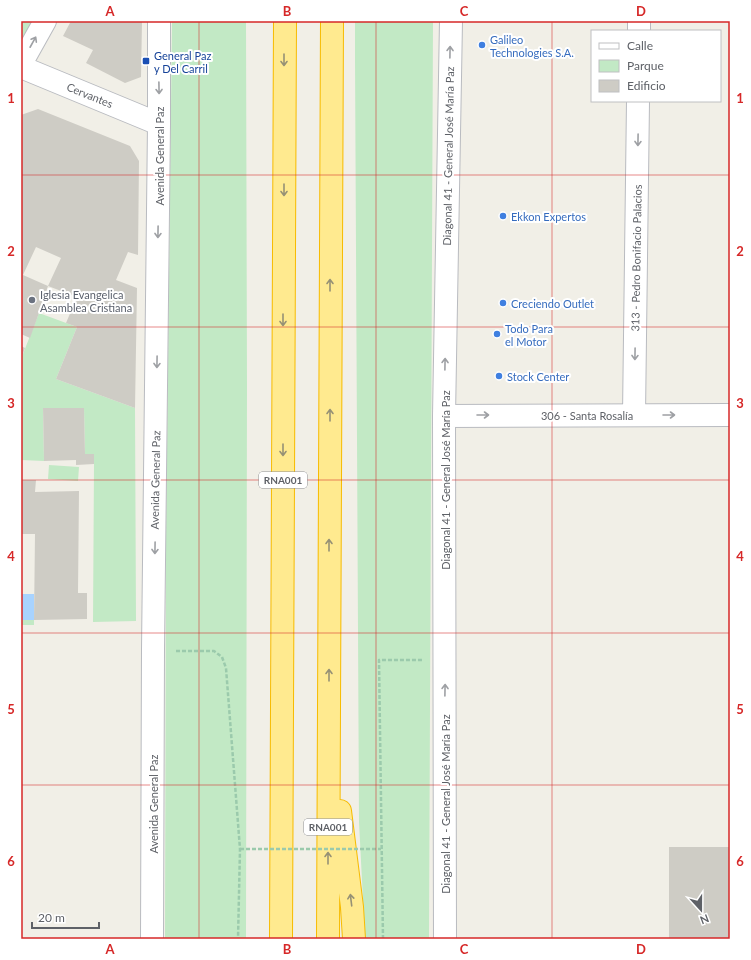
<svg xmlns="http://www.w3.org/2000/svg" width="751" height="960" viewBox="0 0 751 960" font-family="Lato,sans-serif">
  <rect width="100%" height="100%" fill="#f1efe7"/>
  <path fill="#c2e9c5" d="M21,21H45L21,64Z
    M172,21H246L247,386L246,939H165L166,539Z
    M355,21H433L429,939H365L359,822L355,59Z
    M39,313L77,327L56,379L135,408L136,621L93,622L94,464V454H85L84,408H43L44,461L21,460V359Z
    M49,465L79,467L78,481L48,479Z
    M21,620H34V625H21Z"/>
  <path fill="#a8d3ff" d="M21,594H34V620H21Z"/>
  <path fill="#ceccc5" d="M71,21H142L141,77L125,83L86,63L93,50L63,36Z
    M38,109L130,146L139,161L138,255L128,252L116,280L137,288L135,408L56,379L77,327L66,323L77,297L48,286L61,258L36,247L23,275L48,286L39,313L30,338L21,334V115Z
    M21,346L25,348L21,359Z
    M43,408H84L85,454H94V464L76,465V460L44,461Z
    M21,480H36L35,492L79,491L78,593H87V619L34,620L35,534H21Z
    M669,847H730V939H669Z"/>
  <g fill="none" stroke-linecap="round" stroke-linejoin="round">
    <g stroke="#b9bbc0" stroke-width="24">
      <path id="minor" d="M639,31V21
        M21,64L45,21
        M21,67L159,124
        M634,415L638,101
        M444,416L730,415
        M152,939L153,650L159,124V21
        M445,939L444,416L451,21"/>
    </g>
    <g stroke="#f7bb00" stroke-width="24">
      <path id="highway" d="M340,811L352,907L354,939
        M281,939L285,21
        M328,939L332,21"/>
    </g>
    <path stroke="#9bcaac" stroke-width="2.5" stroke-dasharray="4 2" stroke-linecap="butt" d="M176,651H214L222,657L226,668L240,849L238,939
      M383,939L379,660H422"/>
    <use href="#minor" stroke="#fff" stroke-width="22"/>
    <use href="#highway" stroke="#ffea8f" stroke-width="22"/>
    <path stroke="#9bcaac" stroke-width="2.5" stroke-dasharray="4 2" stroke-linecap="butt" d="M240,849H381"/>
  </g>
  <defs><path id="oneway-shaft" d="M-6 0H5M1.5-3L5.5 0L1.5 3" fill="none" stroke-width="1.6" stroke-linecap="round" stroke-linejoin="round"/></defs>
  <g stroke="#9ea0a4">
    <use href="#oneway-shaft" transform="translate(33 42) rotate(-61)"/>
    <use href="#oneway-shaft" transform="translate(450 52) rotate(-89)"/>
    <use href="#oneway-shaft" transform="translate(159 88) rotate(89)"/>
    <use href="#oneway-shaft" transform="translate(638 140) rotate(91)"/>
    <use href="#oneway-shaft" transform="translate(158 232) rotate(91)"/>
    <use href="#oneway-shaft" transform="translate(635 354) rotate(91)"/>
    <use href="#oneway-shaft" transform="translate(157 362) rotate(91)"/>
    <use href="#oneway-shaft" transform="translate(445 364) rotate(-89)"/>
    <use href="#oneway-shaft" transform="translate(483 415)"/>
    <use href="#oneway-shaft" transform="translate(669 415)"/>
    <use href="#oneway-shaft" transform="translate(155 548) rotate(91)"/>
    <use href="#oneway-shaft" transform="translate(445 690) rotate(-89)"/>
  </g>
  <g stroke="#969175">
    <use href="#oneway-shaft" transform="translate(284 60) rotate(90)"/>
    <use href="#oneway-shaft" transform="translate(284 190) rotate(90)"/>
    <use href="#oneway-shaft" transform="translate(330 285) rotate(-90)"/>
    <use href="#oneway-shaft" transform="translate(283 320) rotate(90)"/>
    <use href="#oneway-shaft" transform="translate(330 415) rotate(-90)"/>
    <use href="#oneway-shaft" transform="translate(283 450) rotate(90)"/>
    <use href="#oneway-shaft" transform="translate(329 545) rotate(-90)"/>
    <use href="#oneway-shaft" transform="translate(329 675) rotate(-90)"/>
    <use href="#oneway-shaft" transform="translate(328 858) rotate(-90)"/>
    <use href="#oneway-shaft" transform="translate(351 900) rotate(-97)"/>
  </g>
  <path fill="none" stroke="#d62828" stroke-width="1" stroke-opacity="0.55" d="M199,21V939M376,21V939M552,21V939M21,175H730M21,327H730M21,480H730M21,633H730M21,785H730"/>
  <g fill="#3f7fe0" stroke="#fff" stroke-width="1.5">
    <circle cx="482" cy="45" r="4"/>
    <circle cx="503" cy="216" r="4"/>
    <circle cx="503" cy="303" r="4"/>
    <circle cx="497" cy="334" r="4"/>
    <circle cx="499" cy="376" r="4"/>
  </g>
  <rect fill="#1a4fb4" stroke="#fff" stroke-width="1.5" x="142" y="57" width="8" height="8" rx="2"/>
  <circle fill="#6b7280" stroke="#fff" stroke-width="1.5" cx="32" cy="300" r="4"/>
  <g text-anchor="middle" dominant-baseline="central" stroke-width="4" stroke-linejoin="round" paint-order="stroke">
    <g fill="#fff" stroke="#8e9095" stroke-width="1">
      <rect x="259" y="472" width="48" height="16" rx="3"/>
      <rect x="304" y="819" width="48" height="16" rx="3"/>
    </g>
    <g font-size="10" font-weight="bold" fill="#5e6167">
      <text x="283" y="480">RNA001</text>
      <text x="328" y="827">RNA001</text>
    </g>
    <g font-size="11" fill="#366cbe" stroke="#fff" text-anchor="start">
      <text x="490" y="39">Galileo<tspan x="490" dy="13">Technologies S.A.</tspan></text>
      <text x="511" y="216">Ekkon Expertos</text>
      <text x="511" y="303">Creciendo Outlet</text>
      <text x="505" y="328">Todo Para<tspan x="505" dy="13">el Motor</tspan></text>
      <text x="507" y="376">Stock Center</text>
    </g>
    <g font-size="11" fill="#164399" stroke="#fff" text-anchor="start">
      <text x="154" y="55">General Paz<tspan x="154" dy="13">y Del Carril</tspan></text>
    </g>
    <g font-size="11" fill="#5e6167" stroke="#fff">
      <text transform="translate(90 95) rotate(22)">Cervantes</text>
      <text transform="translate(159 156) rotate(-90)">Avenida General Paz</text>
      <text transform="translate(448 156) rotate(-89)">Diagonal 41 - General José María Paz</text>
      <text transform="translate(636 258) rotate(-89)">313 - Pedro Bonifacio Palacios</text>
      <text x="587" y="415">306 - Santa Rosalía</text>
      <text transform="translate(155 480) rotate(-89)">Avenida General Paz</text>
      <text transform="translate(445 480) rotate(-90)">Diagonal 41 - General José María Paz</text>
      <text transform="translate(153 804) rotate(-90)">Avenida General Paz</text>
      <text transform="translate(445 804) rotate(-90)">Diagonal 41 - General José María Paz</text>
    </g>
    <g font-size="11" fill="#5b616d" stroke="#fff" text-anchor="start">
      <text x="40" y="294">Iglesia Evangelica<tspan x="40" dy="13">Asamblea Cristiana</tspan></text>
    </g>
  </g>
  <rect width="751" height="960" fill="none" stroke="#ffffff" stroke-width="44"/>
  <rect x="591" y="30" width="130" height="72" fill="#ffffff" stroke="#bfc0c2"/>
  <rect x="599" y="43" width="20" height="6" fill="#ffffff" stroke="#bfc0c2"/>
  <text x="627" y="50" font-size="12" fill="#5e6167">Calle</text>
  <rect x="599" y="60" width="20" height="12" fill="#c2e9c5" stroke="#bfc0c2"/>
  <text x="627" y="70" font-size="12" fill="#5e6167">Parque</text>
  <rect x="599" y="80" width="20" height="12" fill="#ceccc5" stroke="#bfc0c2"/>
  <text x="627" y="90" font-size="12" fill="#5e6167">Edificio</text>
  <g transform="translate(701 910) rotate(159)" stroke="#ffffff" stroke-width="3" paint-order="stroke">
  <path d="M0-3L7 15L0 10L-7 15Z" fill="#5e6167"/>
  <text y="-6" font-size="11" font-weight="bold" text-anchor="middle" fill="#5e6167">N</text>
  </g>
  <path d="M32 922v6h67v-6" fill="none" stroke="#5e6167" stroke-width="2"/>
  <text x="38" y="922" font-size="12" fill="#5e6167" stroke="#ffffff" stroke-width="3" paint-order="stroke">20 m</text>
  <rect x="22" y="22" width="707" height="916" fill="none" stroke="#d62828" stroke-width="1.5"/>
  <g font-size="13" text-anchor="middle" font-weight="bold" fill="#d62828">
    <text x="110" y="16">A</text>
    <text x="287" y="16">B</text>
    <text x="464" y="16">C</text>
    <text x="641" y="16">D</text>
    <text x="11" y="103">1</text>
    <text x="740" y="103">1</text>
    <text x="11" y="256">2</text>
    <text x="740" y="256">2</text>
    <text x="11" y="408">3</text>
    <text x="740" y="408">3</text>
    <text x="11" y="561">4</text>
    <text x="740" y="561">4</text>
    <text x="11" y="714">5</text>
    <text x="740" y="714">5</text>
    <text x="11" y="866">6</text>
    <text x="740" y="866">6</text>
    <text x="110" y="954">A</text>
    <text x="287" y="954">B</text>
    <text x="464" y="954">C</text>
    <text x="641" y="954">D</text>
  </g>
</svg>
